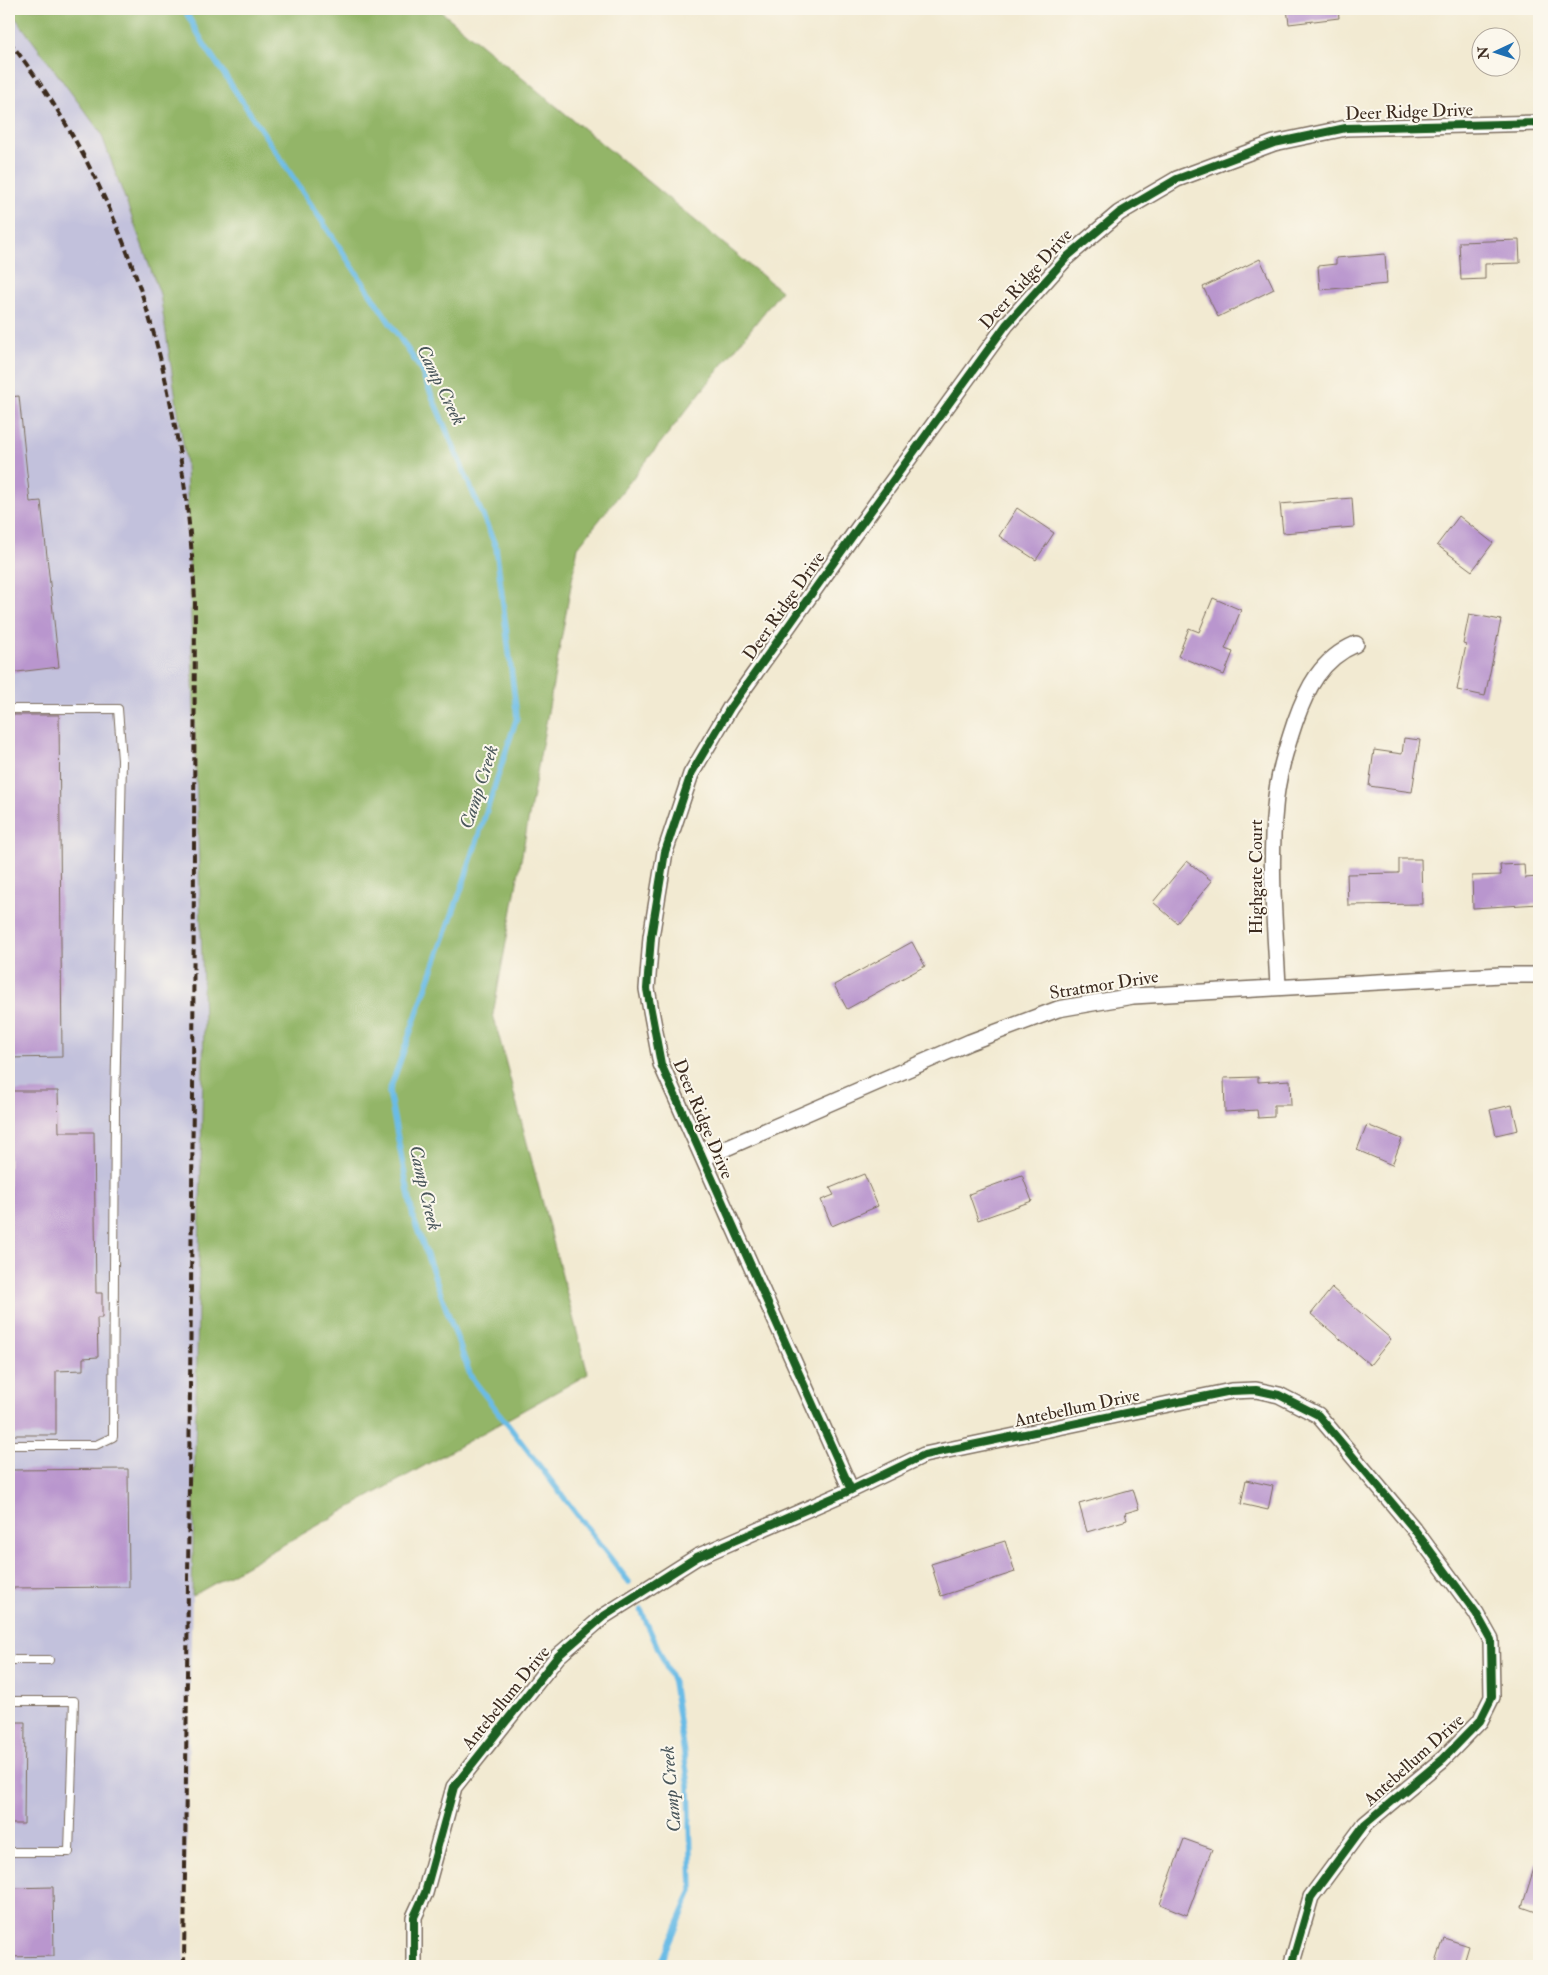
<svg xmlns="http://www.w3.org/2000/svg" width="1548" height="1975" viewBox="0 0 1548 1975" font-family="'IM FELL Double Pica',serif">
  <rect width="100%" height="100%" fill="#fbf7ec"/>
  <filter id="ink" filterUnits="userSpaceOnUse"><feTurbulence type="fractalNoise" baseFrequency=".02" numOctaves="2"/><feDisplacementMap in="SourceGraphic" scale="10" xChannelSelector="R" yChannelSelector="G"/><feConvolveMatrix kernelMatrix="1 2 1 2 8 2 1 2 1" color-interpolation-filters="sRGB"/></filter>
  <filter id="wash" filterUnits="userSpaceOnUse"><feTurbulence type="fractalNoise" baseFrequency=".0096" numOctaves="4" result="noise"/><feDisplacementMap in="SourceGraphic" scale="20" xChannelSelector="R" yChannelSelector="G"/><feGaussianBlur stdDeviation="1.12" result="paint"/><feColorMatrix in="noise" values="0 0 0 0 0 0 0 0 0 0 0 0 0 0 0 0 0 1.4 0 .05"/><feComposite in="paint" operator="in"/></filter>
  <g filter="url(#wash)">
    <rect width="100%" height="100%" fill="#f2ead2"/>
    <path fill="#c2c1dc" d="M9,9L101,133L160,294L186,463L204,1021L184,1966H9Z"/>
    <path fill="#93b568" stroke="#677043" d="M9,9H438L781,291L578,547L493,1014L588,1374L192,1596L204,1021L186,463L160,294L101,133Z"/>
    <g fill="none" stroke-linecap="round" stroke-linejoin="round">
      <path stroke="#6abce6" stroke-width="5.5" d="M184,9L204,44L420,368L496,547L517,717L462,887L389,1092L413,1217L471,1377L629,1582
        M641,1610L673,1682L689,1786L692,1891L660,1966"/>
    </g>
    <g id="blocks">
      <path fill="#b996ce" d="M1287,9H1338L1339,18L1289,24Z
        M1519,240L1520,263L1485,264V279L1461,280L1459,242Z
        M1385,254L1387,284L1320,290L1318,266L1336,264V258Z
        M1260,259L1274,289L1218,317L1203,287Z
        M19,396L30,502L41,501L59,667L9,673V397Z
        M1352,498L1354,527L1283,533L1280,504Z
        M1017,508L1054,533L1036,560L999,536Z
        M1459,516L1493,543L1472,571L1437,545Z
        M1213,598L1241,610L1225,649L1233,652L1224,675L1178,656L1189,628L1199,632Z
        M1469,614L1501,620L1485,696L1457,690L1466,645L1463,644Z
        M9,715H59L62,1057L9,1058Z
        M1404,738L1420,740L1412,792L1369,786L1374,750L1402,754Z
        M1399,859H1421L1422,904L1348,905L1347,874L1399,873Z
        M1187,861L1212,881L1177,923L1153,902Z
        M1524,864L1525,878L1539,877V904L1473,908L1472,876L1501,875L1500,865Z
        M912,942L925,966L847,1009L834,985Z
        M1258,1077V1082L1290,1080L1291,1105H1274V1117L1258,1118L1257,1110L1225,1112L1224,1078Z
        M9,1091H58L59,1132H94L96,1293H102V1318H97L98,1357L83,1358V1370L56,1371V1435H9Z
        M1512,1105L1518,1130L1496,1135L1490,1110Z
        M1367,1125L1402,1139L1392,1165L1357,1150Z
        M864,1174L878,1206L832,1226L821,1200L834,1195L830,1188Z
        M1022,1175L1032,1201L978,1220L969,1194Z
        M1332,1288L1391,1339L1370,1365L1311,1314Z
        M128,1469L129,1587L9,1588V1470Z
        M1246,1480L1273,1486L1268,1510L1241,1504Z
        M1133,1489L1139,1509L1125,1513L1127,1520L1087,1532L1079,1504Z
        M1005,1541L1015,1572L941,1596L931,1564Z
        M9,1722H25L24,1824H9Z
        M1184,1839L1212,1849L1187,1915L1160,1904Z
        M1536,1862H1539V1913L1522,1907Z
        M53,1887L54,1956L9,1957V1888Z
        M1444,1938L1469,1946L1463,1966H1435Z"/>
    </g>
  </g>
  <g filter="url(#ink)">
    <use href="#blocks" fill-opacity="0" stroke="#7b6d5d" stroke-width="1"/>
    <g fill="none" stroke-linecap="round" stroke-linejoin="round">
      <g stroke="#7b6d5d" stroke-width="10">
        <path id="service" d="M9,709H118L122,760L115,1108L113,1437L96,1445H9
          M9,1660H49
          M9,1701H74L69,1852H9"/>
      </g>
      <g stroke="#7b6d5d" stroke-width="18">
        <path id="minor" d="M1278,986C1275,926 1269,867 1275,807C1277,778 1286,749 1295,722C1307,688 1321,659 1356,644
          M703,1158L970,1042L1058,1009L1133,996L1501,975H1539
          M851,1490L661,1064L647,989L651,937L665,852L691,774L730,708L854,534L1006,325L1068,256L1119,213L1177,179L1274,143L1346,128L1539,123
          M414,1966V1917L425,1893L454,1787L558,1656L604,1616L697,1557L851,1490L924,1455L1231,1391L1256,1390L1279,1395L1318,1415L1414,1529L1476,1613L1491,1640L1492,1697L1480,1721L1443,1759L1365,1824L1311,1897L1291,1966"/>
      </g>
      <use href="#service" stroke="#fff" stroke-width="8"/>
      <use href="#minor" stroke="#fff" stroke-width="15"/>
      <path stroke="#3b2a1e" stroke-width="4" stroke-dasharray="8 4" stroke-linecap="butt" d="M9,41C136,203 184,398 195,600L193,1096L184,1966"/>
      <g stroke="#fbf7ec" stroke-width="11">
        <path id="cycleway" d="M851,1490L661,1064L647,989L651,937L665,852L691,774L730,708L854,534L1006,325L1068,256L1119,213L1177,179L1274,143L1346,128L1539,123
          M414,1966V1917L425,1893L454,1787L558,1656L604,1616L697,1557L851,1490L924,1455L1231,1391L1256,1390L1279,1395L1318,1415L1414,1529L1476,1613L1491,1640L1492,1697L1480,1721L1443,1759L1365,1824L1311,1897L1291,1966"/>
      </g>
      <use href="#cycleway" stroke="#1b5e20" stroke-width="8"/>
    </g>
  </g>
  <g text-anchor="middle" dominant-baseline="central" stroke-width="4" stroke-linejoin="round" paint-order="stroke">
    <g font-size="18" fill="#3b2a1e" stroke="#fbf7ec">
      <text transform="translate(1409 112) rotate(-2)">Deer Ridge Drive</text>
      <text transform="translate(1026 279) rotate(-48)">Deer Ridge Drive</text>
      <text transform="translate(784 606) rotate(-55)">Deer Ridge Drive</text>
      <text transform="translate(1256 877) rotate(-90)">Highgate Court</text>
      <text transform="translate(1104 985) rotate(-9)">Stratmor Drive</text>
      <text transform="translate(703 1119) rotate(67)">Deer Ridge Drive</text>
      <text transform="translate(1077 1408) rotate(-12)">Antebellum Drive</text>
      <text transform="translate(506 1698) rotate(-51)">Antebellum Drive</text>
      <text transform="translate(1414 1760) rotate(-42)">Antebellum Drive</text>
    </g>
    <g font-size="19" font-style="italic" fill="#49565a" stroke="#fbf7ec">
      <text transform="translate(441 385) rotate(64)">Camp Creek</text>
      <text transform="translate(479 787) rotate(-72)">Camp Creek</text>
      <text transform="translate(425 1188) rotate(77)">Camp Creek</text>
      <text transform="translate(671 1789) rotate(-95)">Camp Creek</text>
    </g>
  </g>
  <rect width="1548" height="1975" fill="none" stroke="#fbf7ec" stroke-width="30"/>
  <g transform="translate(1496 52) rotate(266)"><circle r="24" fill="#fbf7ec" stroke="#aea59a"/>
  <path d="M0-4L9 19L0 12L-9 19Z" fill="#1f6fb2"/>
  <text y="-8" font-size="14" font-weight="bold" text-anchor="middle" fill="#3b2a1e">N</text>
  </g>
</svg>
